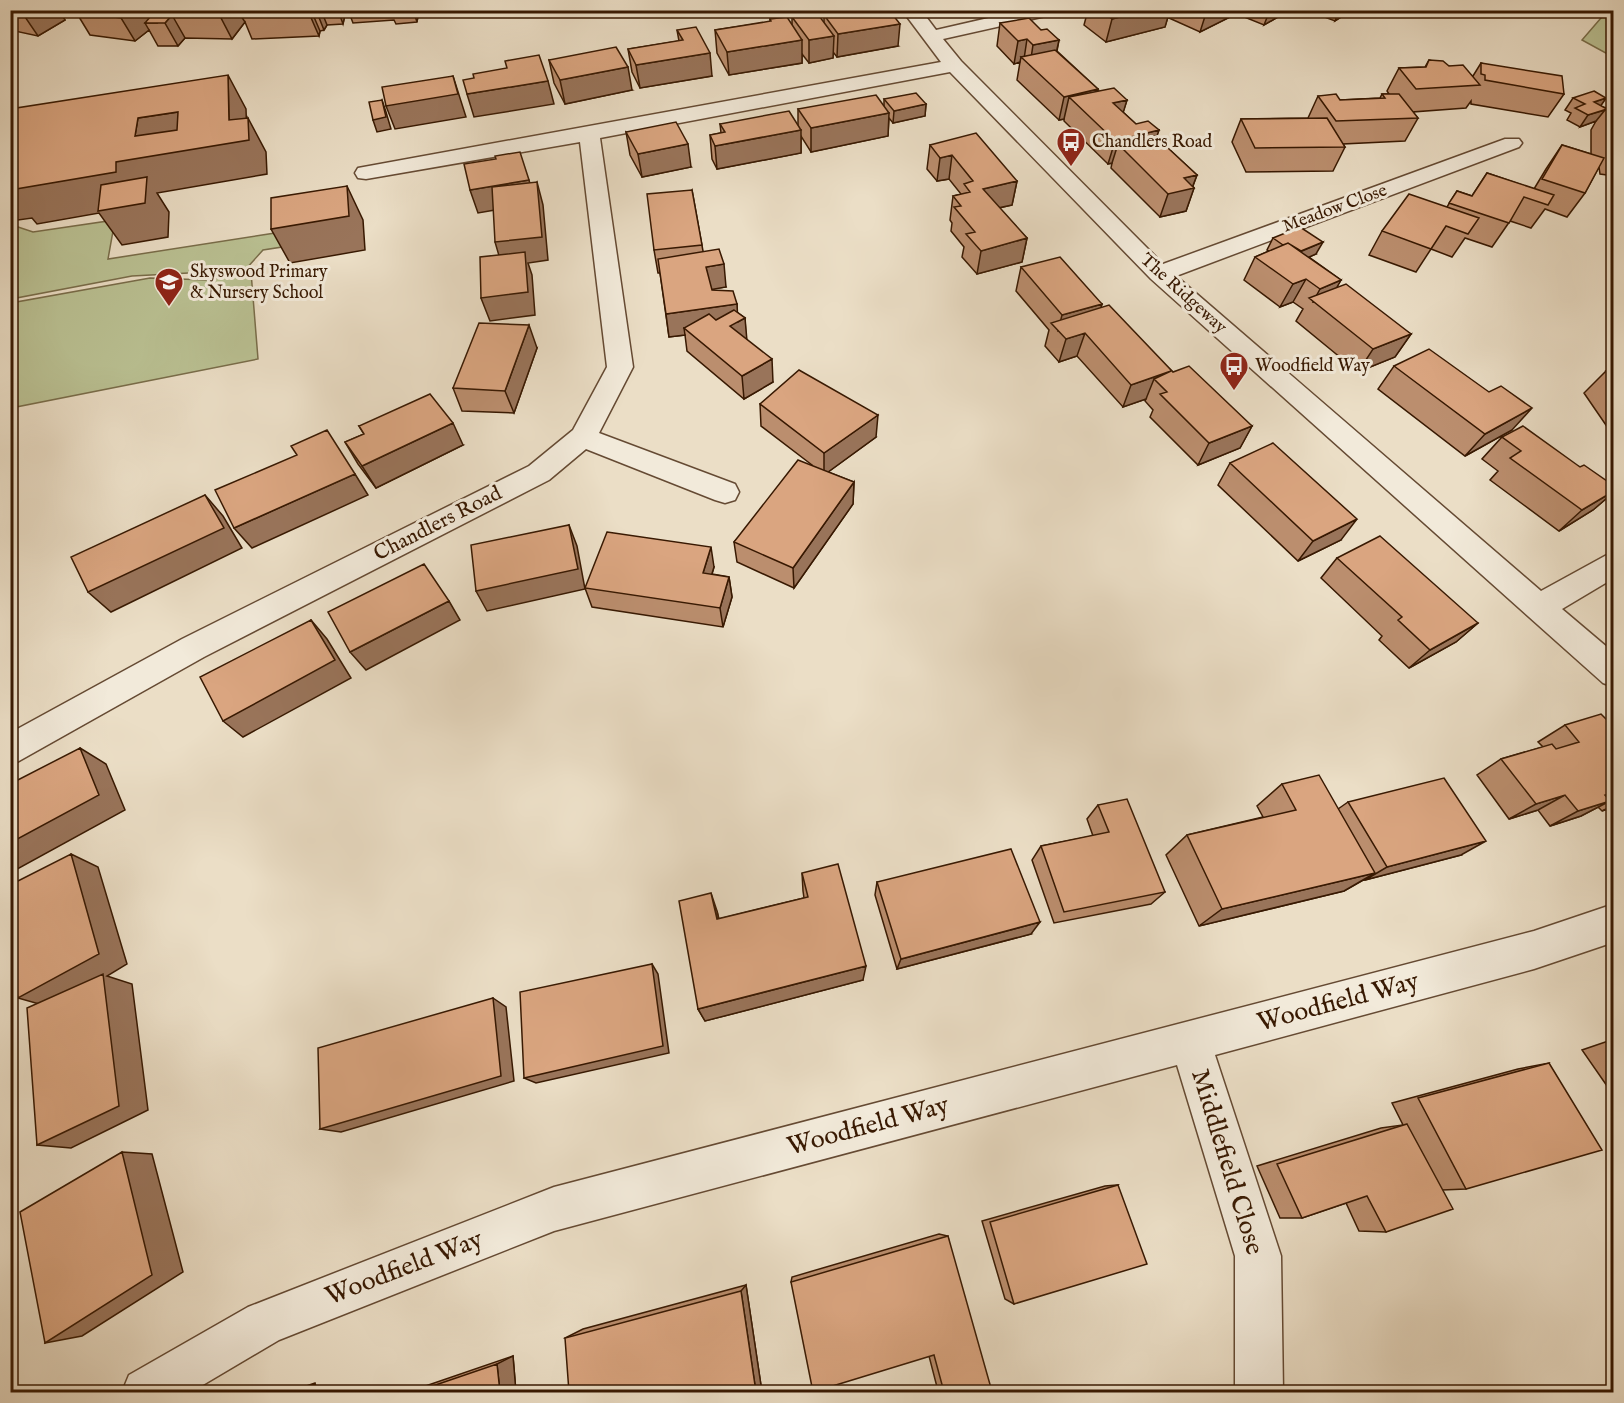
<svg xmlns="http://www.w3.org/2000/svg" width="1624" height="1403" viewBox="0 0 1624 1403" font-family="'IM FELL English',serif">
  <rect width="100%" height="100%" fill="#ebdec6"/>
  <filter id="stains"><feTurbulence type="fractalNoise" baseFrequency=".00333" numOctaves="4"/><feColorMatrix values="0 0 0 0 .2 0 0 0 0 .09 0 0 0 0 .02 0 0 0 .5 -.17"/></filter>
  <radialGradient id="worn" r=".72"><stop offset=".6" stop-color="#630" stop-opacity="0"/><stop offset="1" stop-color="#630" stop-opacity=".3"/></radialGradient>
  <path fill="#bac193" stroke="#796d4a" stroke-width="1.5" d="M1607,11H1613V57L1582,40Z
    M26,145L12,225L33,232L115,220L108,259L282,232V247L263,250L245,270L132,276L11,299L10,156Z
    M251,272L258,359L11,408V303L150,278L208,280Z"/>
  <g fill="none" stroke-linecap="round" stroke-linejoin="round">
    <g stroke="#654a33" stroke-width="3">
      <path id="minor" d="M902,10H921L936,30L1023,10H1059L1050,15L943,39L961,61L1163,264L1505,139H1519L1522,143L1519,147L1176,276L1541,591L1614,551V578L1562,609L1614,653V687L1603,683L1151,279L950,72L600,138L633,367L599,433L735,484L739,492L735,500L725,503L715,500L586,449L549,480L204,657L10,766V733L182,639L529,466L573,430L607,367L580,142L366,179L358,178L355,173L358,168L941,62Z
        M1614,904V942L1534,969L1215,1055L1281,1256L1283,1392H1235V1256L1177,1065L554,1231L279,1340L191,1392H122L129,1375L248,1307L554,1187L1534,931Z"/>
    </g>
    <use href="#minor" fill="#f2eada" fill-rule="evenodd"/>
  </g>
  <path fill="#bb8e6e" stroke="#381902" stroke-width="1.5" d="M10,10H59L65,20L38,36L10,30Z
    M78,10H150L152,15L156,10H240L242,14L244,10H346L343,24L327,25L324,30L320,31L319,36L252,39L245,22L232,39L185,38L178,46H158L149,30L135,41L90,35L76,12Z
    M348,10H419L417,22L396,24L394,20L353,23Z
    M1088,10H1170L1165,27L1106,42L1084,25Z
    M1171,10H1290L1264,25L1232,12L1230,17L1200,32L1169,18Z
    M1306,10H1352L1335,21Z
    M824,15L898,46L837,57L833,52V58L809,63L802,54V63L729,75L717,53L715,30L770,22V19L792,25V17L824,22Z
    M1000,23L1041,30L1059,40L1057,51L1098,89V91L1127,100L1123,112L1136,124L1159,130L1156,137L1197,175L1193,186L1194,188L1186,211L1160,217L1111,168L1112,163L1108,164L1064,121V119L1059,120L1017,80L1020,62L1014,64L997,46Z
    M677,30L712,76L640,88L632,72L628,49L679,41Z
    M549,60L632,90L565,104L554,83Z
    M1429,60L1449,66L1473,76L1481,63L1564,94L1548,117L1471,104V101L1466,108L1413,112L1418,118L1405,141L1343,144L1345,147L1333,171L1246,172L1232,142L1241,119L1308,118L1318,96L1340,100L1380,98L1382,94H1389L1387,91L1399,68L1425,67Z
    M1573,98H1606L1600,106L1606,108L1607,106L1614,107V176L1600,174L1599,167L1585,193L1567,217L1545,209L1531,228L1510,221L1492,247L1465,238L1452,257L1431,249L1416,272L1369,255L1382,231L1447,207L1457,191L1472,196L1487,173L1534,189L1546,169L1562,145L1591,154V130L1596,121L1580,127L1567,120L1571,113L1565,110Z
    M884,99L926,104L925,116L893,123L889,118L888,136L811,152L801,136V153L717,169L712,159L710,135L721,133L720,124L798,126V109L884,106Z
    M626,132L691,167L642,177L630,155Z
    M930,145L1017,181L1012,205L999,208L1027,238L1022,262L977,274L962,257L964,247L951,231L952,223L950,220L953,196L961,194L949,179L937,181L927,169Z
    M692,190L703,251L726,287L712,289L737,304V312L745,318L746,339L773,382L744,399L687,351L685,335L669,337L660,273H658L654,250Z
    M1273,238L1316,254L1309,257L1341,280L1336,288L1411,334L1395,357L1358,372L1296,321L1303,309L1293,302L1280,307L1244,280L1255,257L1269,251L1267,250Z
    M1021,267L1102,304L1101,307L1173,372L1252,426L1240,448L1198,465L1150,417L1153,410L1145,401L1146,399L1123,407L1077,356L1059,362L1045,346L1049,330L1016,291Z
    M537,348L514,413L462,411L453,388Z
    M1394,366L1489,392L1512,430L1465,456L1378,389Z
    M1606,371H1614V431H1610L1584,393Z
    M760,404L876,437L828,472L854,482L853,504L794,588L737,562L734,542L812,465L761,426Z
    M359,426L463,445L376,488L358,464L345,442L364,434Z
    M1502,437L1580,467L1614,486V492L1593,510L1559,531L1490,480L1498,471L1482,459Z
    M1230,463L1341,540L1298,561L1218,485Z
    M1337,558L1478,623L1456,642L1409,668L1379,640L1382,636L1321,578Z
    M714,567L712,574L729,577L732,597L723,627L592,607L585,588Z
    M1565,725L1614,727V807L1602,811L1598,807L1581,816L1550,826L1538,810L1509,819L1477,775L1501,759L1543,747L1538,742Z
    M1282,784L1338,809L1348,802L1461,855L1365,880V879L1344,891L1199,926L1166,855L1187,835L1263,817L1257,806Z
    M1098,805L1165,892L1151,904L1054,923L1032,860L1041,846L1093,836L1087,819Z
    M802,873L863,980L705,1021L698,1009L717,911L719,919L804,898L803,891Z
    M877,882L1031,934L897,969L875,895Z
    M1614,1039V1096L1582,1050Z
    M1549,1063L1466,1189L1442,1190L1386,1232L1359,1231L1346,1203L1302,1218H1280L1257,1166L1381,1128L1403,1125L1392,1103L1518,1069Z
    M1118,1185L1014,1304L1005,1299L982,1221L1105,1186Z
    M939,1234L948,1236L975,1392H940L937,1387L929,1356L791,1282L792,1277Z
    M746,1285L762,1392L565,1338L583,1329Z
    M513,1356L516,1392H408Z"/>
  <path fill="#99745a" stroke="#381902" stroke-width="1.5" d="M28,10H59L65,20L38,36L23,14Z
    M132,10H150L157,23H145L149,30L135,41L121,18Z
    M225,10H240L243,16H241L245,22L232,39L220,16Z
    M309,10H311L320,31L319,36L309,13Z
    M316,10H321L327,25L324,30Z
    M338,10H346L343,24Z
    M413,10H419L417,22Z
    M1147,10H1170L1165,27L1106,42L1112,19Z
    M1207,10H1232L1230,17L1200,32Z
    M1270,10H1290L1264,25Z
    M1339,10H1352L1335,21Z
    M172,15L185,38L178,46L165,23Z
    M900,24L898,46L837,57L838,34Z
    M834,36L833,58L809,63V40Z
    M1027,39L1024,59L1021,57L1020,62L1014,64L1018,41Z
    M802,40V63L729,75L727,52Z
    M1059,40L1054,63L1030,65L1033,45Z
    M710,53L712,76L640,88L636,65Z
    M628,67L632,90L565,104L560,80Z
    M228,75L246,109L247,140L248,118L266,152L267,174L157,193L169,212L168,237L122,245L99,213L37,224L32,218L18,220L10,211V182L116,162L135,136L138,118L178,112L198,146L229,120Z
    M453,76L466,117L395,129L386,106Z
    M548,81L554,104L474,117L467,94Z
    M1098,89L1092,112L1069,97L1064,119L1059,120L1064,97Z
    M1606,98L1598,110L1594,102Z
    M382,100L386,112L391,129L377,132L373,120Z
    M1127,100L1120,123L1113,103Z
    M926,104L925,116L893,123L894,111Z
    M1605,110L1596,121L1580,127L1588,115Z
    M889,113L888,136L811,152V128Z
    M801,130V153L717,169L715,146Z
    M1159,130L1151,154L1118,144L1112,163L1108,164L1115,141Z
    M688,144L691,167L642,177L638,154Z
    M952,155L949,179L937,181L940,158Z
    M1197,175L1192,188H1194L1186,211L1160,217L1168,194L1184,178Z
    M529,180L535,203L478,213L470,190Z
    M1017,181L1012,205L979,212L983,189Z
    M537,182L543,205L548,260L528,263L532,275L535,315L490,321L481,298L502,266L495,242Z
    M347,186L363,220L365,250L290,263L271,229Z
    M1027,238L1022,262L977,274L981,251Z
    M1323,242L1316,254L1289,266L1295,254Z
    M724,264L726,287L709,290L706,267Z
    M1306,279L1293,302L1280,307L1293,284Z
    M1341,280L1328,303L1313,302L1320,289Z
    M737,304L738,322L745,318L747,341L684,328L685,335L669,337L666,314Z
    M1102,304L1095,327L1058,331L1062,315Z
    M529,325L537,348L514,413L505,391Z
    M1085,333L1077,356L1059,362L1066,339Z
    M1411,334L1395,357L1358,372L1373,349Z
    M772,359L773,382L744,399L742,376Z
    M1171,371L1154,379L1146,399L1123,407L1131,385Z
    M1532,408L1512,430L1465,456L1485,434Z
    M878,415L876,437L824,475V453Z
    M453,423L463,445L376,488L362,466Z
    M1252,426L1240,448L1198,465L1209,443Z
    M355,474L368,495L252,548L234,528Z
    M854,482L853,504L794,588L793,568Z
    M1614,491V492L1593,510L1559,531L1582,510Z
    M205,495L223,516L242,548L111,612L88,592Z
    M1357,519L1341,540L1298,561L1313,541Z
    M569,525L577,546L585,589L487,611L476,591Z
    M711,547L714,567L706,593L703,573Z
    M729,577L732,597L723,627L720,608Z
    M449,601L460,620L366,670L350,652Z
    M311,620L327,639L351,678L243,737L223,721Z
    M1478,623L1456,642L1409,668L1430,650Z
    M80,748L106,764L125,810L10,873V843Z
    M1614,792V795L1596,804L1577,810L1605,795Z
    M1565,795L1538,810L1509,819L1536,804Z
    M1610,801L1581,816L1550,826L1578,811Z
    M1614,805V807L1602,811Z
    M1486,841L1461,855L1365,880L1387,867Z
    M71,854L98,867L127,964L107,976L132,984L148,1110L71,1148L37,1145L50,1007L18,998Z
    M1375,873L1344,891L1199,926L1222,909Z
    M711,893L717,911L722,935L717,919Z
    M1040,922L1031,934L897,969L901,959Z
    M652,964L658,974L669,1053L536,1083L524,1078Z
    M866,966L863,980L705,1021L698,1009Z
    M493,998L506,1007L514,1081L341,1132L320,1129Z
    M122,1152L152,1154L183,1272L82,1336L45,1343Z
    M746,1285L762,1392H756L741,1291Z
    M513,1356L516,1392H500L497,1364Z
    M315,1383L317,1392H289Z"/>
  <path fill="#daa580" stroke="#381902" stroke-width="1.5" fill-rule="evenodd" d="M10,10H28L23,14Z
    M78,10H132L121,18L76,12Z
    M156,10H225L220,16L172,15L165,23H145Z
    M244,10H309V13L241,16Z
    M851,10H889L900,24L838,34L824,15Z
    M1100,10H1147L1112,19Z
    M817,13L834,36L809,40L792,17Z
    M787,17L802,40L727,52L715,30L771,21L770,19Z
    M1029,18L1041,30L1047,29L1059,40L1033,45L1027,39L1018,41L1000,23Z
    M696,27L710,53L636,65L628,49L683,40L677,30Z
    M616,47L628,67L560,80L549,60Z
    M1055,50L1098,89L1064,97L1021,57Z
    M539,55L548,81L467,94L463,80L474,78L473,74L507,68L505,61Z
    M1429,60L1443,61L1449,66L1463,65L1480,85L1416,89L1399,68L1426,67Z
    M1481,63L1562,76L1564,94L1485,80V75L1481,74Z
    M228,75L229,120L248,118L249,140L116,162V172L10,190L12,182H10V109ZM178,112L177,130L135,136L138,118Z
    M453,76L458,94L386,106L382,87Z
    M1114,88L1127,100L1113,103L1136,124L1148,121L1159,130L1115,141L1069,97Z
    M1594,91L1606,98L1594,102L1607,109L1588,115L1575,108L1585,104L1573,98Z
    M916,93L926,104L894,111L884,99Z
    M1336,94L1340,100L1385,98L1382,94H1399L1418,118L1336,121L1318,96Z
    M876,95L889,113L811,128L798,109Z
    M382,100L386,117L373,120L369,102Z
    M1607,106L1614,107V143L1609,142Z
    M789,111L801,130L715,146L710,135L725,132L720,124Z
    M1327,118L1345,147L1255,148L1241,119Z
    M676,122L688,144L638,154L626,132Z
    M976,133L1017,181L983,189L1027,238L981,251L966,234L975,232L954,207L961,206L953,196L970,192L964,184L973,181L952,155L940,158L930,145Z
    M1155,136L1197,175L1184,178L1194,188L1168,194L1118,144Z
    M1562,145L1604,158L1585,193L1542,179Z
    M520,152L529,180L470,190L464,164L496,159L495,156Z
    M1487,173L1554,195L1548,205L1524,197L1509,223L1449,203L1457,191L1472,196Z
    M147,177L145,203L98,211L101,185Z
    M537,182L542,237L495,242L492,187Z
    M347,186L349,216L271,229V198Z
    M692,190L702,245L654,250L647,194Z
    M1409,194L1479,218L1468,234L1446,226L1431,249L1382,231Z
    M1300,227L1323,242L1301,251L1288,243L1283,245L1273,238Z
    M1288,243L1341,280L1320,289L1306,279L1293,284L1255,257Z
    M719,249L724,264L706,267L712,290L733,291L737,304L666,314L658,259Z
    M525,252L528,292L481,298L480,257Z
    M1060,257L1102,304L1062,315L1021,267Z
    M1346,284L1411,334L1373,349L1309,298Z
    M1109,305L1173,372L1189,366L1252,426L1209,443L1160,394L1167,392L1154,379L1171,371L1131,385L1085,333L1066,339L1051,323Z
    M734,310L745,318L730,326L772,359L742,376L684,328L709,314L716,320Z
    M479,323L529,325L505,391L453,388Z
    M1429,349L1489,392L1501,386L1532,408L1485,434L1394,366Z
    M799,370L878,415L824,453L760,404Z
    M1606,371H1614V382Z
    M430,394L453,423L362,466L345,442L364,434L359,426Z
    M1523,426L1580,467L1584,465L1614,486V491L1582,510L1510,458L1521,451L1502,437Z
    M327,430L355,474L234,528L215,490L297,455L291,446Z
    M1273,443L1357,519L1313,541L1230,463Z
    M798,460L854,482L793,568L734,542Z
    M205,495L224,528L88,592L71,557Z
    M569,525L578,569L476,591L471,545Z
    M607,532L711,547L703,573L729,577L720,608L585,588Z
    M1380,536L1478,623L1430,650L1398,620L1402,617L1337,558Z
    M424,564L449,601L350,652L328,612Z
    M311,620L335,660L223,721L200,677Z
    M1601,714L1614,727V792L1605,795L1610,801L1578,811L1565,795L1536,804L1501,759L1552,744L1556,749L1579,742L1565,725Z
    M80,748L99,795L10,843V784Z
    M1319,775L1375,873L1222,909L1187,835L1296,810L1282,784Z
    M1444,778L1486,841L1387,867L1348,802Z
    M1127,799L1165,892L1064,912L1041,846L1109,832L1098,805Z
    M1011,849L1040,922L901,959L877,882Z
    M71,854L99,954L18,998L10,966V885Z
    M838,864L866,966L698,1009L679,901L711,893L717,919L808,897L802,873Z
    M652,964L663,1046L524,1078L520,992Z
    M103,974L119,1106L37,1145L27,1008Z
    M493,998L501,1076L320,1129L318,1048Z
    M1549,1063L1602,1150L1466,1189L1418,1098Z
    M1407,1124L1453,1209L1386,1232L1367,1196L1302,1218L1277,1164Z
    M122,1152L152,1275L45,1343L20,1212Z
    M1118,1185L1147,1264L1014,1304L990,1222Z
    M948,1236L991,1388L975,1392H944L934,1355L813,1392L791,1282Z
    M741,1291L756,1392H569L565,1338Z
    M497,1364L500,1392H415Z"/>
  <defs>
    <g id="bus-pin" transform="scale(1.5)"><path d="M0 17L-7.5 6A9.5 9.5 0 1 1 7.5 6Z" fill="#8f2418" stroke="#f2eada"/><path d="M-5-6H5V4H4V6H2V4H-2V6H-4V4H-5ZM-3.5-4V0h7V-4ZM-3.5 1.2v1.5H-2V1.2ZM2 1.2v1.5H3.5V1.2Z" fill="#fff"/></g>
    <g id="school-pin" transform="scale(1.5)"><path d="M0 17L-7.5 6A9.5 9.5 0 1 1 7.5 6Z" fill="#8f2418" stroke="#f2eada"/><path d="M0-5L7-2L0 1L-7-2ZM-4 1L0 2.5L4 1V4Q0 6-4 4Z" fill="#fff"/></g>
  </defs>
  <g fill-rule="evenodd">
    <use href="#bus-pin" x="1071" y="142"/>
    <use href="#school-pin" x="169" y="282"/>
    <use href="#bus-pin" x="1234" y="366"/>
  </g>
  <g text-anchor="middle" dominant-baseline="central" stroke-width="6" stroke-linejoin="round" paint-order="stroke">
    <g font-size="18" fill="#381902" stroke="#f2eada" text-anchor="start">
      <text x="1092" y="142">Chandlers Road</text>
      <text x="190" y="272">Skyswood Primary<tspan x="190" dy="21">&amp; Nursery School</tspan></text>
      <text x="1255" y="366">Woodfield Way</text>
    </g>
    <g font-size="18" fill="#381902" stroke="#f2eada">
      <text transform="translate(1335 209) rotate(-20)">Meadow Close</text>
      <text transform="translate(1183 294) rotate(42)">The Ridgeway</text>
    </g>
    <g font-size="21" fill="#381902" stroke="#f2eada">
      <text transform="translate(438 524) rotate(-27)">Chandlers Road</text>
    </g>
    <g font-size="26" fill="#381902" stroke="#f2eada">
      <text transform="translate(1338 1002) rotate(-15)">Woodfield Way</text>
      <text transform="translate(868 1126) rotate(-15)">Woodfield Way</text>
      <text transform="translate(1227 1162) rotate(73)">Middlefield Close</text>
      <text transform="translate(404 1268) rotate(-21)">Woodfield Way</text>
    </g>
  </g>
  <rect width="1624" height="1403" fill="none" stroke="#ebdec6" stroke-width="36"/>
  <rect x="12" y="12" width="1600" height="1379" fill="none" stroke="#381902" stroke-width="3"/>
  <rect x="18" y="18" width="1588" height="1367" fill="none" stroke="#381902" stroke-width="1.5"/>
  <rect width="100%" height="100%" filter="url(#stains)"/>
  <rect width="100%" height="100%" fill="url(#worn)"/>
</svg>
